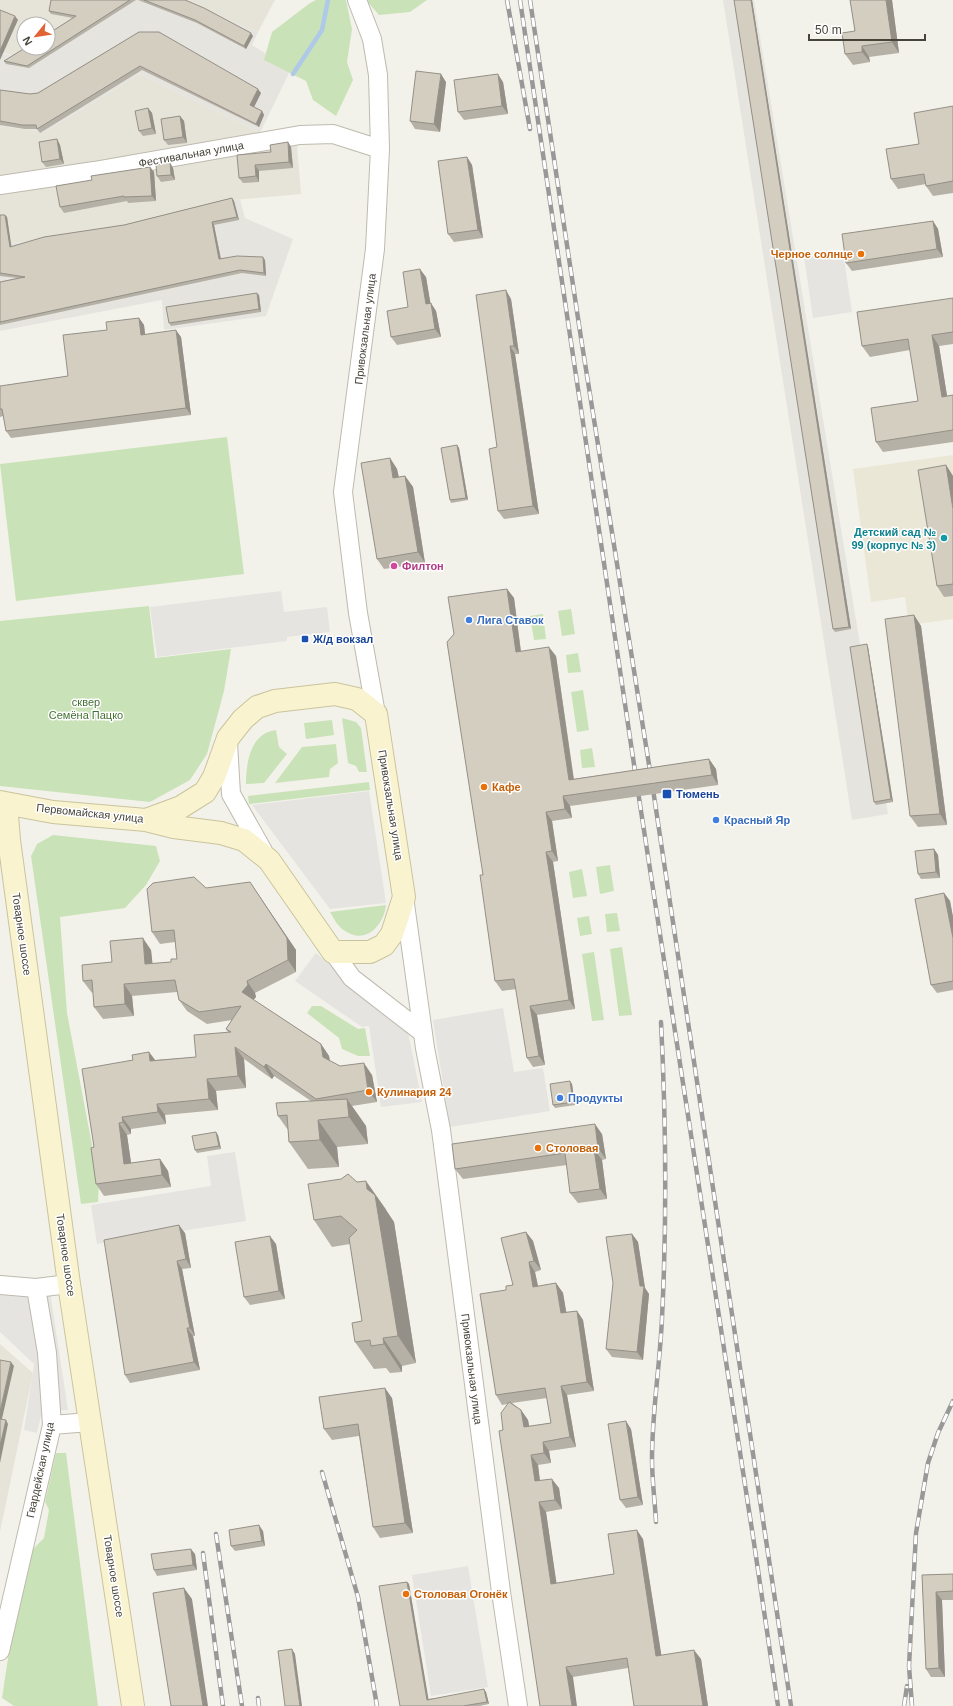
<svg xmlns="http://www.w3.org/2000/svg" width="953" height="1706" viewBox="0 0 953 1706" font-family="Helvetica,sans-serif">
  <rect width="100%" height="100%" fill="#f3f2ea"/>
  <path fill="#e6e4d9" d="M0,0H107L48,38V24H24V48H32L18,57L0,52Z
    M181,0H275L258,32Z
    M140,74L260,133L269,148L297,145L301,194L234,200L126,228L46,240L0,244V126L45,132Z
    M0,1344L33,1373L0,1532Z"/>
  <path fill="#e6e4df" d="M107,0H181L258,32L252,45L291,69L260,133L140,74L45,132L0,126V53L17,57L48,48Z
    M723,0H754L888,814L852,820Z
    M240,199L245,218L293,239L266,316L164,330L162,300L0,331V244L46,240L126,228Z"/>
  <path fill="#ebe7d6" d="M953,455V619L909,625L905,597L871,602L853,469Z"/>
  <path fill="#cae2b8" d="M316,0H346L352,29L347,62L353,80L336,116L313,100L306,81L264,60L272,32L310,3Z
    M366,0H427L410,12L379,15Z
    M227,437L244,574L16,601L0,464Z
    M149,606L155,658L231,649L224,691L207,754L190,780L150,802L0,786V621Z
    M571,609L575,634L562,636L558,611Z
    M543,614L546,639L534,640L530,616Z
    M578,653L581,672L568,673L566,655Z
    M583,690L589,730L577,732L571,692Z
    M342,718L356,722L361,728L367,772H359L356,766L348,763Z
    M332,720L334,735L306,739L304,723Z
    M276,730L279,747L287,754L264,783L246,784C246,763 250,733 276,730Z
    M336,744L338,763L330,769L329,777L275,783L302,747Z
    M592,748L595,767L582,768L580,750Z
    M369,782L370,790L249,804L248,796Z
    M53,835L156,846L160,861L146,885L125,908L60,917L67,1013L99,1182L98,1202L81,1204L31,856L37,844Z
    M610,865L614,891L600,894L596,867Z
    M582,869L587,896L573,898L569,872Z
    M386,905C384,925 366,945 345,931C338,927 334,919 330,912Z
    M617,913L620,931L607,932L605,914Z
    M589,916L592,934L580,936L577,918Z
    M622,947L632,1015L619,1016L610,949Z
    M594,952L604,1020L592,1021L582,954Z
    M312,1006H321L358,1029L365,1028L370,1056H358L342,1049L339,1038L307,1013Z
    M56,1453H66L98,1706H14L2,1698L23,1559L44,1538L49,1510L45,1502Z"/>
  <path fill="#e5e4e1" d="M843,252L852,312L813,318L804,257Z
    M281,591L284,612L327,607L330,632L287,637V641L157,657L150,607Z
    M369,791L386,903L330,909L252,805Z
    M316,953L407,1027L422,1102L381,1107L369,1026L362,1027L295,981Z
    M503,1008L514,1072L543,1068L550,1111L450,1127L433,1020Z
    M235,1152L246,1221L97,1244L91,1205L211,1186L207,1156Z
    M0,1277L48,1279L68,1410L42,1411L37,1433L24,1430L34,1364L0,1332Z
    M468,1566L488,1687L431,1696L412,1575Z"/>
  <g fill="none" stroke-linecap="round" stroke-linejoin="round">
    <path stroke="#aecae8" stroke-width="4.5" d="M293,74L322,30L328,0"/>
    <g stroke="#bebaae" stroke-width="20">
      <path id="street" d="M357,0L372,39L378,75L380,149L375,249L343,492L358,613L376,714
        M0,185L94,171L300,135L333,134L380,149
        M228,743L231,794L263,851
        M404,897L425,1048L441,1130L447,1176L501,1592L518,1706
        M333,952L352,978L423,1033
        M0,1285L36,1288L69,1284
        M52,1425L90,1422
        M0,1651L52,1425L47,1353L36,1288"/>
    </g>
    <g stroke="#cac49d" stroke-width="24">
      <path id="secondary" d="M0,802L53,812L146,820L181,807L205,792L214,777L228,738L243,719L257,707L275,701L335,694L357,699L376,714L404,897L392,934L384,945L370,952H333L269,860L244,840L221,833L174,827L146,820
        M6,803L9,840L69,1284L133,1706"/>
    </g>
    <use href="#street" stroke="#fff" stroke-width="18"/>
    <use href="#secondary" stroke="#f9f3cf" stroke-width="22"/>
    <g stroke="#989898" stroke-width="4.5">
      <path id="rail" d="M507,0L530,129
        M520,0L639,798L754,1543L778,1706
        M530,0L581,338L654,796L791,1706
        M322,1472L358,1597L377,1706
        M656,1522C655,1502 652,1480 652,1459C652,1412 660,1365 662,1318C667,1219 666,1121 661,1022
        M216,1534L242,1706
        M203,1553L223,1706
        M258,1698L259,1706
        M904,1706L907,1686
        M912,1706L909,1666L916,1533L928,1463L938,1433L953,1401"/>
    </g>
    <use href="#rail" stroke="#fff" stroke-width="3" stroke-dasharray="9" stroke-linecap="butt"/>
  </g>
  <path fill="#b6b1a6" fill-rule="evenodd" d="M51,0H136L29,68L6,64L4,61L73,18L51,14L49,11Z
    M138,0H185L253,36L246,49L197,23Z
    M734,0H752L851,629L835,632L833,629Z
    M850,0H892L899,53L869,57L870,62L853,65L845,54L855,31Z
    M139,32L261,93L254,107L262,111L264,115L259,127L142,70L40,133L37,129H25L0,125V90L30,94L38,93Z
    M446,82L440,132L415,129L410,121Z
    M503,82L508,114L464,120L458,112Z
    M953,106V193L933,196L926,186V184L898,189L891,179L919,144Z
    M148,108L152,113L156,134L143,136L139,131Z
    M180,116L184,121L187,143L168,145L164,140Z
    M57,139L60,145L64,164L46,167L42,162Z
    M288,142L291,147L293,168L259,171V182L243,183L239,178L271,152Z
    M467,157L472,165L483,238L454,242L448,234Z
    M150,167L154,172L156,201L128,203L127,201L64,213L60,207Z
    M173,168L175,180L161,182L157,176Z
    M232,198L234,201L239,220L214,225L221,258L265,260L266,276L242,273L0,325V282L17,278L0,276V213V215H5L7,217L11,247L124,225Z
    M933,221L938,229L943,257L852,271L846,263Z
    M426,277L430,303L436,311L441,337L397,345L391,337Z
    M259,295L261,312L171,326L169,323Z
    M953,298V344L939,346L947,396L953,395V442L883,452L876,442L918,401L910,350L870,357L862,346Z
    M511,299L519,354H515L539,514L504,519L498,511L497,447Z
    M139,318L144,325L145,335L181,337L191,415L11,438L6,431L3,416L0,417V386L68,376L107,330Z
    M457,445L459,448L468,500L451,503L450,500Z
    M390,458L397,469L399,477L405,476L413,487L425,563L384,569L377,559Z
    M946,465L953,476V596L944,597L937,586Z
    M507,589L514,598L521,651L556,656L574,779L709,759L716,769L718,785L570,806L572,818L552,821L558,861L553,862L575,1009L537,1015L545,1065L533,1067L527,1058L516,989L502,991L495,981L483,875L454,634Z
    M914,615L921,626L947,825L918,827L910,816Z
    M868,647L893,802L876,805L874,802Z
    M934,849L938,855L940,878L921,879L918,874Z
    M206,888L258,894L296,950V972L255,993L256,997L253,1000L321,1044L329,1056L330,1061L340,1066L372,1075L377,1102L352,1106L366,1126L368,1144L337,1147L339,1167L308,1169L289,1142L288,1130L278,1116L311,1101L274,1076L272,1079L244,1059L246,1088L216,1091L218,1110L165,1115L166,1124L131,1129V1134L127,1135L131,1163L160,1159L168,1171L171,1187L104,1196L96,1184L94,1147L133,1060L149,1052L155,1060L196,1057L228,1032L226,1029L232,1020L207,1024L187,1011L179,1000L177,992L132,996L134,1016L103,1019L94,1007L93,992L92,993L83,981L112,962L151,950L152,964L171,962L177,959L175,942L160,944L152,932Z
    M944,893L950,901L953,917V990L937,993L931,985Z
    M572,1084L575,1105L555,1108L553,1105Z
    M602,1134L606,1159L602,1160L607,1199L578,1203L570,1193L567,1165L463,1179L455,1169Z
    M218,1135L221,1149L197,1153L195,1150Z
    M385,1208L386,1210L394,1222L416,1363L402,1366V1372L390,1373L386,1368L374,1369L355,1342L362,1321L350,1244L332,1247L314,1220Z
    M526,1232L533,1241L541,1270L535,1272L538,1286L556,1283L563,1293L566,1312L577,1311L583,1320L594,1391L567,1395L576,1447L549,1451L551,1463L538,1465L540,1480L559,1488L562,1509L546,1512L556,1583L614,1574L643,1539L661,1655L701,1659L708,1706H634L628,1668L573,1677L540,1706L503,1430L507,1404L502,1405L496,1395L506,1290L513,1285ZM547,1398L551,1423L529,1426L528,1420L521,1410L512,1403Z
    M185,1233L191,1268L182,1269L195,1336H193L200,1370L130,1383L125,1375Z
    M632,1234L638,1242L645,1288L649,1294L643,1360L612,1357L606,1349Z
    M276,1244L285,1299L250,1305L244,1297Z
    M392,1398L413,1533L380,1538L373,1527L359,1436L332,1440L324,1429Z
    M631,1429L643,1505L626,1508L620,1500Z
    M263,1531L265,1546L235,1551L231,1546Z
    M195,1554L197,1570L157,1576L154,1570Z
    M953,1574V1600H942L945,1677H931L926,1669L922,1575Z
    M407,1582L409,1584L428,1699L486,1692L489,1704L480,1706H400Z"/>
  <path fill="#949087" d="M751,0H752L851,629L849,627Z
    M886,0H892L899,53L892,42Z
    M15,16L18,20L0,60V51Z
    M251,33L253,36L246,49L244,46Z
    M862,46L869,57L870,62L862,52Z
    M441,74L446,82L440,132L434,124Z
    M498,74L503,82L508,114L502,106Z
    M258,89L261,93L253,109L250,105Z
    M148,108L152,113L156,134L152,128Z
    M262,111L264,115L259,127L256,124Z
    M180,116L184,121L187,143L183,137Z
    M57,139L60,145L64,164L60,159Z
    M288,142L291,147L293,168L289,162Z
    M467,157L472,165L483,238L478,230Z
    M170,162L173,168L175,180L171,175Z
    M255,165L259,171V182L256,176Z
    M150,167L154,172L156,201L152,196Z
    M232,198L234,201L239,220L237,217Z
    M5,215L7,217L12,250L10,247Z
    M933,221L938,229L943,257L937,249Z
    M212,222L214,225L221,261L219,259Z
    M263,257L265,260L266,276L264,273Z
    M420,269L426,277L432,312L426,304Z
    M506,290L511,299L519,354L514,346Z
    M257,293L259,295L261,312L259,309Z
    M431,303L436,311L441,337L435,329Z
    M139,318L144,325L146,342L141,335Z
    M176,330L181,337L191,415L186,408Z
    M932,335L939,346L949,408L942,397Z
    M510,346L515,354L539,514L533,506Z
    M457,445L459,448L468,500L466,498Z
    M390,458L397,469L401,489L393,478Z
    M946,465L953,476V509Z
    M405,476L413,487L425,563L418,552Z
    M507,589L514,598L522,661L516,652Z
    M914,615L921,626L947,825L940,814Z
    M867,644L868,647L893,802L891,799Z
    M549,647L556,656L575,789L569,780Z
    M709,759L716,769L718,785L712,775Z
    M563,796L570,806L572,818L565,809Z
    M546,812L552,821L558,861L552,851Z
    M934,849L938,855L940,878L936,872Z
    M546,852L553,862L575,1009L569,1000Z
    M250,882L296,950V972L288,960Z
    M944,893L950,901L953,917V938Z
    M143,938L151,950L154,976L145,964Z
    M247,981L255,993L256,997L250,1004L242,992Z
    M124,984L132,996L134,1016L125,1004Z
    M530,1006L537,1015L545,1065L539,1056Z
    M321,1044L329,1056L331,1069L323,1057Z
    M235,1047L244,1059L246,1088L238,1076Z
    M149,1052L158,1064L150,1061Z
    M364,1063L372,1075L377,1102L368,1090Z
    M266,1064L274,1076L272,1079L264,1067Z
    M207,1079L216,1091L218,1110L209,1099Z
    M570,1081L572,1084L575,1105L573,1102Z
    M347,1099L366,1126L368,1144L349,1117Z
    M157,1104L165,1115L166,1124L158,1112Z
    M122,1117L131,1129V1134L123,1122Z
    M318,1120L337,1147L339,1167L320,1140Z
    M119,1123L127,1135L133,1176L124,1164Z
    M595,1124L602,1134L606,1159L598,1148Z
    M216,1132L218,1135L221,1149L219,1146Z
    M594,1149L602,1160L607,1199L600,1189Z
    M160,1159L168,1171L171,1187L162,1175Z
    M366,1181L385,1208L386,1210L394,1222L416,1363L398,1336L367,1189Z
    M179,1225L185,1233L191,1268L186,1259Z
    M526,1232L533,1241L541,1270L534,1261Z
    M632,1234L638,1242L645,1288L649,1294L643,1360L637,1352L640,1286Z
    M270,1236L276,1244L285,1299L279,1291Z
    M177,1261L182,1269L195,1336L190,1328Z
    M529,1262L535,1272L540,1296L533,1287Z
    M556,1283L563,1293L568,1322L561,1313Z
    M577,1311L583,1320L594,1391L587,1382Z
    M187,1328L193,1336L200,1370L194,1362Z
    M383,1338L402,1366V1372L384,1344Z
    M11,1362L14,1366L1,1423L0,1421V1412Z
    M561,1386L567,1395L576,1447L570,1437Z
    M385,1388L392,1398L413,1533L405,1523Z
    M521,1410L528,1420L531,1436L524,1427Z
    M6,1420L8,1424L0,1463V1446Z
    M626,1421L631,1429L643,1505L638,1497Z
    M543,1442L549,1451L551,1463L544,1453Z
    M531,1455L538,1465L541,1491L535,1481Z
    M552,1479L559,1488L562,1509L555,1500Z
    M539,1502L546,1512L558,1593L551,1584Z
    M259,1525L263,1531L265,1546L262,1541Z
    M637,1530L643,1539L663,1665L656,1656Z
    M191,1549L195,1554L197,1570L193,1565Z
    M407,1582L409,1584L429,1702L427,1700Z
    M184,1588L192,1599L208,1706H203Z
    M936,1592L942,1600L945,1677L939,1668Z
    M292,1649L295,1654L302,1706H300Z
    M694,1650L701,1659L708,1706H703Z
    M566,1667L573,1677L577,1706H572Z
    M484,1689L486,1692L489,1704L487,1702Z"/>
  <path fill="#d4cec1" stroke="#949087" d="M51,0H130L27,66L4,61L25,48H48V34L76,16L49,11Z
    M144,0H185L204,8L251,33L244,46L195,20Z
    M734,0H751L849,627L833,629Z
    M850,0H886L892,42L862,46V52L845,54L842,33L855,31Z
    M0,10L15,16L0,51Z
    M139,32H159L258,89L250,105L262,111L256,124L140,66L37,129L36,125H22L0,121V90L30,94L38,93Z
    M416,71L441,74L434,124L410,121Z
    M498,74L502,106L458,112L454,80Z
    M953,106V181L926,186L924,174L891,179L886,149L919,144L914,113Z
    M148,108L152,128L139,131L135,111Z
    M180,116L183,137L164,140L161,119Z
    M57,139L60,159L42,162L39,142Z
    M288,142L289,162L255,165L256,176L239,178L237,155L271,152L270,145Z
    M467,157L478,230L448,234L438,161Z
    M170,162L171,175L157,176L156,165Z
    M150,167L152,196L124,197V196L60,207L56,186L92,180L91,176Z
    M232,198L237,217L212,222L219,259L237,256L263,257L264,273L240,270L0,322V282L25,277L0,273V215H5L10,247L44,237L124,225Z
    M933,221L937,249L846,263L842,234Z
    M420,269L426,304L431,303L435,329L391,337L387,311L408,307L403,272Z
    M506,290L514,346H510L533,506L498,511L489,449L497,447L476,295Z
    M257,293L259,309L169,323L166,307Z
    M953,298V332L932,335L942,397L953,395V430L876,442L871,408L918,401L908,339L862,346L857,312Z
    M139,318L141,335L176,330L186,408L6,431L2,409H0V386L68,376L63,335L107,330L106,322Z
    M457,445L466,498L450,500L441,448Z
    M390,458L393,478L405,476L418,552L377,559L361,463Z
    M946,465L953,509V584L937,586L918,470Z
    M507,589L516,652L549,647L569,780L709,759L712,775L563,796L565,809L546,812L552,851L546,852L569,1000L530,1006L539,1056L527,1058L514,979L495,981L480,875H483L447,642L454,634L448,597Z
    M914,615L940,814L910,816L885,619Z
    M867,644L891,799L874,802L850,647Z
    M934,849L936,872L918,874L915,851Z
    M194,877L206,888L250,882L287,938L288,960L247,981L248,985L242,992L321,1044L323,1057L340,1066L364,1063L368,1090L316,1099L266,1064L264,1067L235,1047L238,1076L207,1079L209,1099L157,1104L158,1112L122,1117L123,1122L119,1123L124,1164L160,1159L162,1175L96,1184L91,1148L94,1147L82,1069L133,1060L132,1055L149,1052L150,1061L196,1057L194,1035L231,1032L226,1029L241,1006L199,1012L179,1000L175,980L124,984L125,1004L94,1007L92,980L83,981L82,965L112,962L110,941L143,938L145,964L171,962V959H177L174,930L152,932L147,889L153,883Z
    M944,893L953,938V981L931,985L915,899Z
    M570,1081L573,1102L553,1105L550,1084Z
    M347,1099L349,1117L318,1120L320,1140L289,1142L287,1115L278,1116L276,1103Z
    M595,1124L598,1148L594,1149L600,1189L570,1193L565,1153L455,1169L452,1144Z
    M216,1132L219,1146L195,1150L192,1136Z
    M348,1174L357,1182L366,1181L367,1189L375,1195L398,1336L383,1338L384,1344L371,1346L370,1340L355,1342L352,1323L362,1321L349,1238L357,1230L341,1216L314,1220L308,1184L341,1179Z
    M179,1225L186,1259L177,1261L190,1328H187L194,1362L125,1375L104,1240Z
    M526,1232L534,1261L529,1262L533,1287L556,1283L561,1313L577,1311L587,1382L561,1386L570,1437L543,1442L544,1453L531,1455L535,1481L552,1479L555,1500L539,1502L551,1584L614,1574L608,1534L637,1530L656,1656L694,1650L703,1706H634L627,1658L566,1667L572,1706H540L499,1431L503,1430L501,1413L509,1402L521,1410L524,1427L551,1423L545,1388L496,1395L480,1294L506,1290V1286L513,1285L501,1238Z
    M632,1234L640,1286H644L637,1352L606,1349L613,1283L606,1237Z
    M270,1236L279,1291L244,1297L235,1242Z
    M0,1360L11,1362L0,1412Z
    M385,1388L405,1523L373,1527L358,1424L324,1429L319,1397Z
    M0,1419L6,1420L0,1446Z
    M626,1421L638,1497L620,1500L608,1424Z
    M259,1525L262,1541L231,1546L229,1530Z
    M191,1549L193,1565L154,1570L151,1554Z
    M953,1574V1591L936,1592L939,1668L926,1669L922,1575Z
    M407,1582L427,1700L484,1689L487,1702L463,1706H400L379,1586Z
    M184,1588L203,1706H171L153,1593Z
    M292,1649L300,1706H285L278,1651Z"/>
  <g fill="#e8710a" stroke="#fff" stroke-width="1.5">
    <circle cx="861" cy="254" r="4"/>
    <circle cx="484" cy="787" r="4"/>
    <circle cx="369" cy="1092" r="4"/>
    <circle cx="538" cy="1148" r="4"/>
    <circle cx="406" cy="1594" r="4"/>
  </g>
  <circle fill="#0f9aa8" stroke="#fff" stroke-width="1.5" cx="944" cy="538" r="4"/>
  <circle fill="#d1479c" stroke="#fff" stroke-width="1.5" cx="394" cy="566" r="4"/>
  <g fill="#3f7fe0" stroke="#fff" stroke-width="1.5">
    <circle cx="469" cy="620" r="4"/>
    <circle cx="716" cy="820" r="4"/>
    <circle cx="560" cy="1098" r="4"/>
  </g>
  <g fill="#1a4fb4" stroke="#fff" stroke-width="1.5">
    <rect x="301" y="635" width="8" height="8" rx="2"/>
    <rect x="662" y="789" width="10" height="10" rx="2"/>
  </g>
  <g text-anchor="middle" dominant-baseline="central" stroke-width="3" stroke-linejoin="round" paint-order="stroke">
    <g font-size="11" fill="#464339" stroke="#fff">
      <text transform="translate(191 154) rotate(-10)">Фестивальная улица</text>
      <text transform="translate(365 329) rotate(-83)">Привокзальная улица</text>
      <text transform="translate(391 805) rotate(81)">Привокзальная улица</text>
      <text transform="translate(90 813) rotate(6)">Первомайская улица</text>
      <text transform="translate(22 934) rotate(82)">Товарное шоссе</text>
      <text transform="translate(66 1255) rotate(82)">Товарное шоссе</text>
      <text transform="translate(472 1369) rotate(83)">Привокзальная улица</text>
      <text transform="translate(40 1470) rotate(-78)">Гвардейская улица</text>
      <text transform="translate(114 1576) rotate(81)">Товарное шоссе</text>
    </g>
    <g font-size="11" font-weight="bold" fill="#c56008" stroke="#fff" text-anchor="start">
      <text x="853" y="254" text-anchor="end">Черное солнце</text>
      <text x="492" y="787">Кафе</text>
      <text x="377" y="1092">Кулинария 24</text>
      <text x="546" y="1148">Столовая</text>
      <text x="414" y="1594">Столовая Огонёк</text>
    </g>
    <g font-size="11" font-weight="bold" fill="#0d838f" stroke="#fff" text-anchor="end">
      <text x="936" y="532">Детский сад №<tspan x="936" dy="13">99 (корпус № 3)</tspan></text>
    </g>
    <g font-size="11" font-weight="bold" fill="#b23c85" stroke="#fff" text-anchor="start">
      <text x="402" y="566">Филтон</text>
    </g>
    <g font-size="11" font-weight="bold" fill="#366cbe" stroke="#fff" text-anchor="start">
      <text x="477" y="620">Лига Ставок</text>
      <text x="724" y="820">Красный Яр</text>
      <text x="568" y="1098">Продукты</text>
    </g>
    <g font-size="11" font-weight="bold" fill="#164399" stroke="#fff" text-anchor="start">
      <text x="313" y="639">Ж/д вокзал</text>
      <text x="676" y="794">Тюмень</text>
    </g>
    <g font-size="11" fill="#437233" stroke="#fff">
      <text x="86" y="702">сквер<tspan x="86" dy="13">Семёна Пацко</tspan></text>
    </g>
  </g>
  <g transform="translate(36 36) rotate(240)"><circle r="19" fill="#ffffff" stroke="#b5b4b0"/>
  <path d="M0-3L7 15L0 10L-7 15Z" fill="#e16234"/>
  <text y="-6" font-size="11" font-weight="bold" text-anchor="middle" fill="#464339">N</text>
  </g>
  <path d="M809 34v6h116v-6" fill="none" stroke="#464339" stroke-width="2"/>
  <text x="815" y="34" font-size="12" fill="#464339" stroke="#ffffff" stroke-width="3" paint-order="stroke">50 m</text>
</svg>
